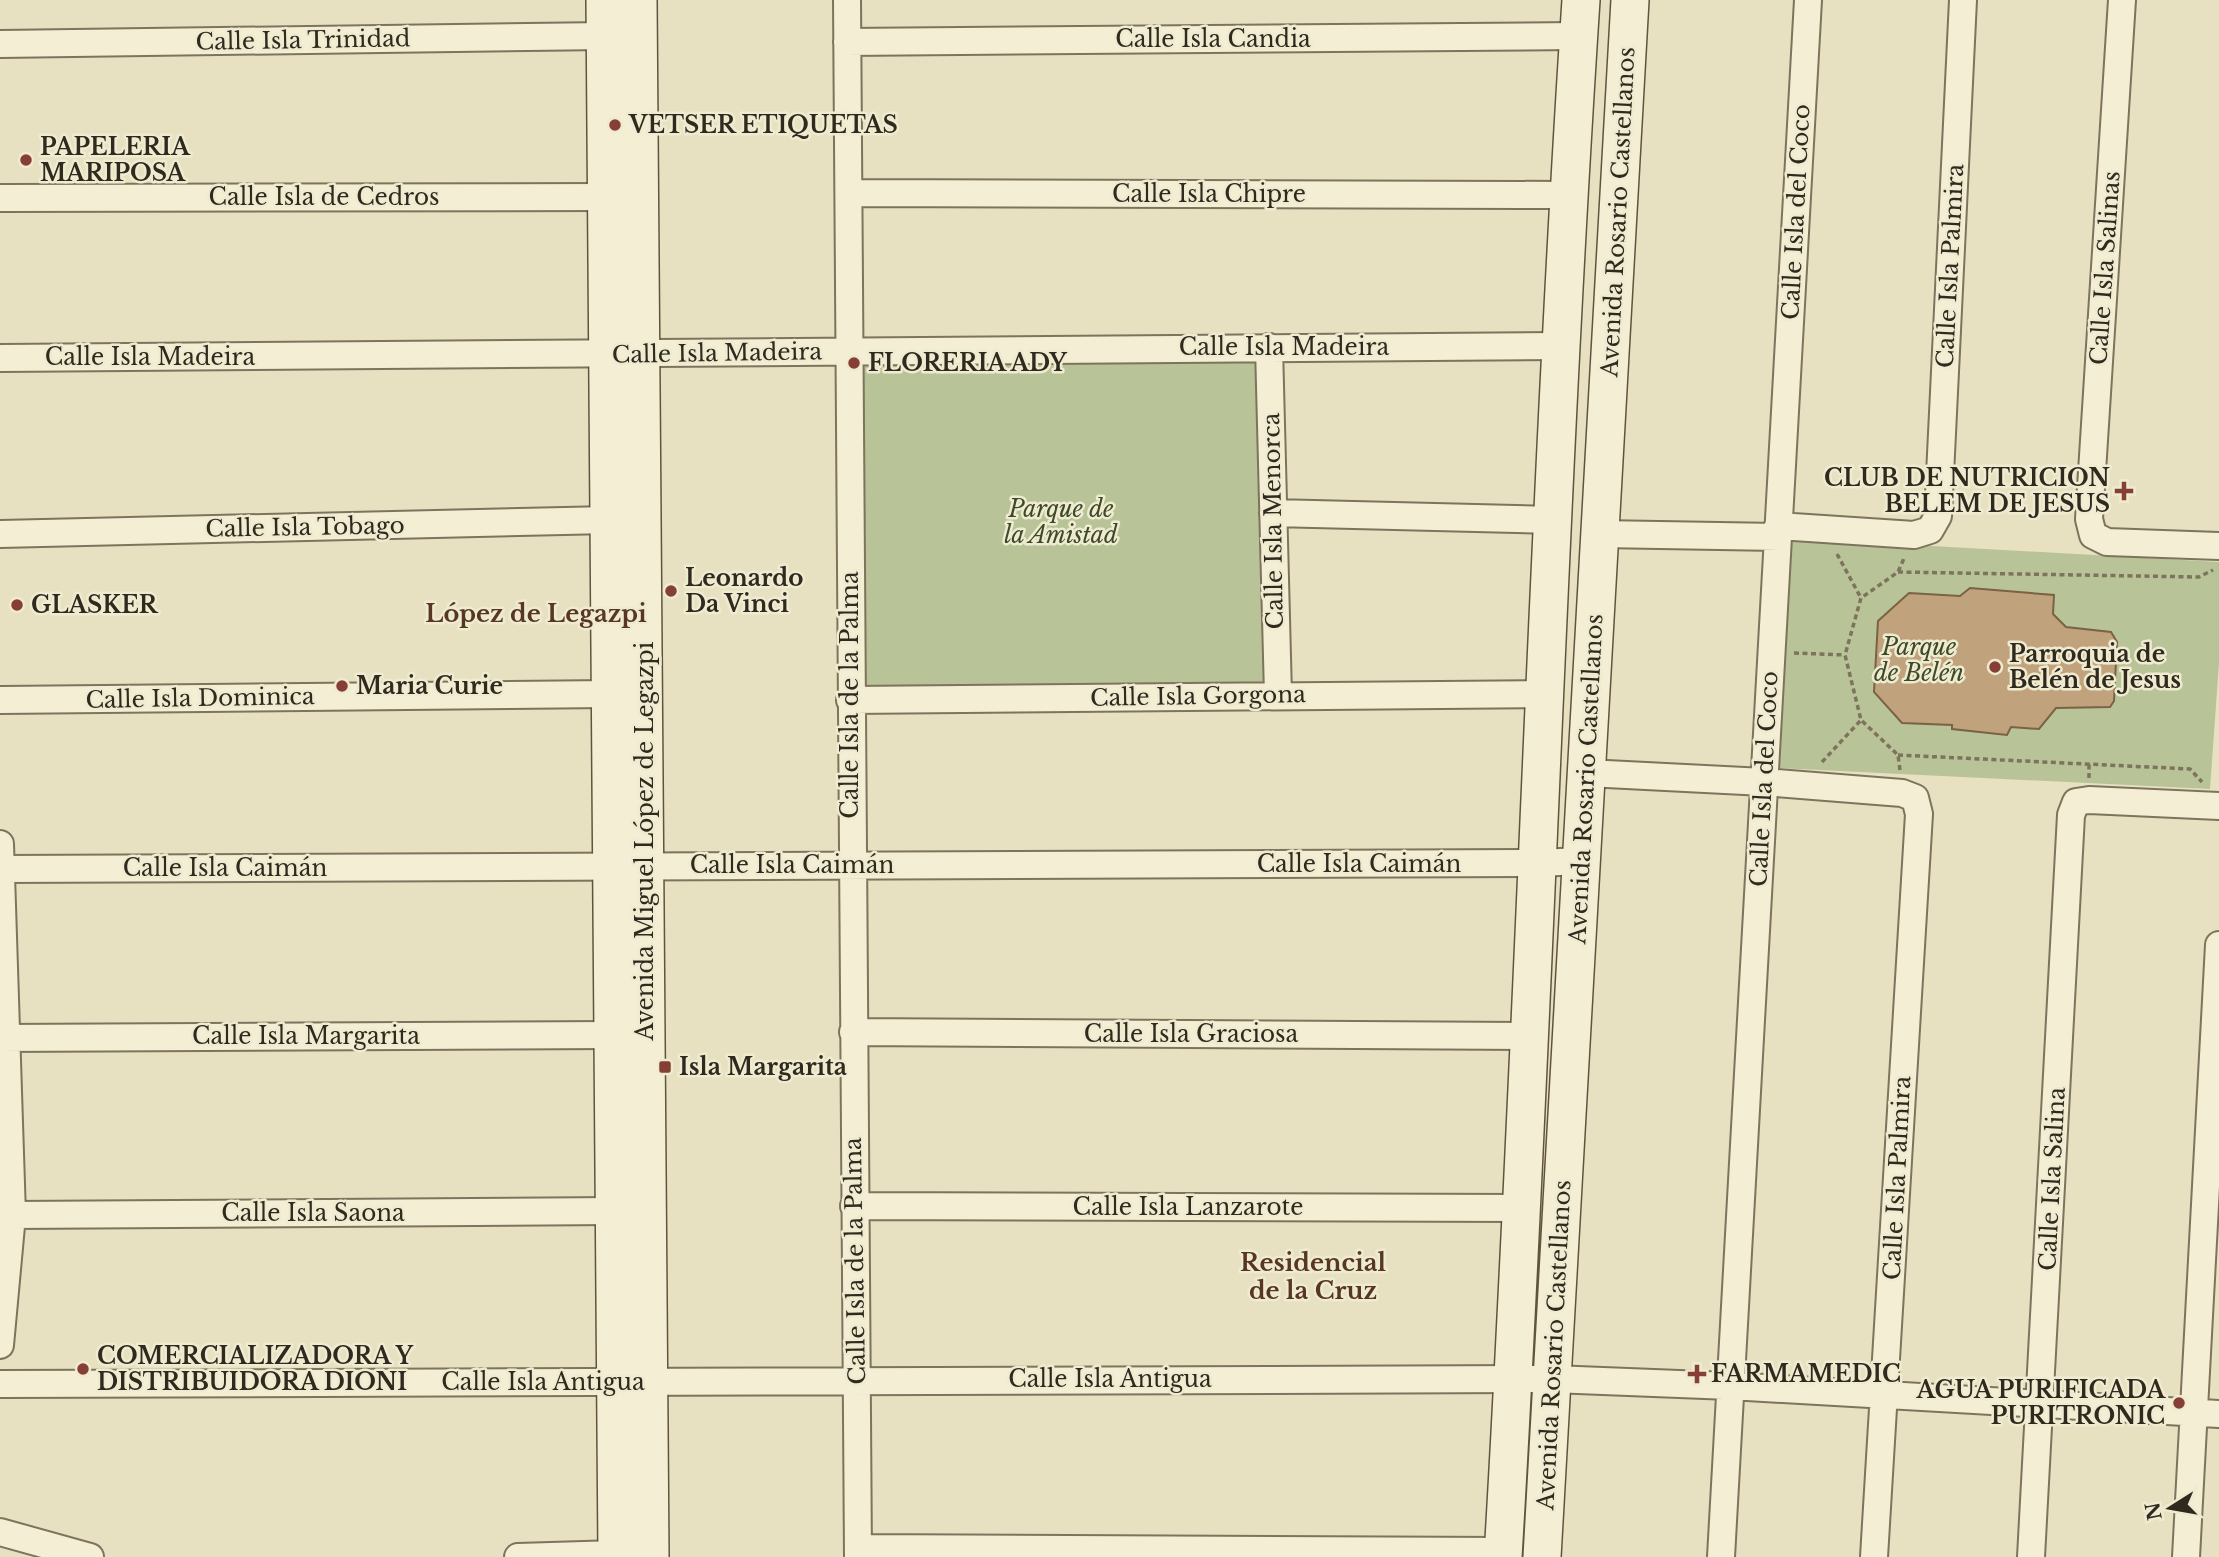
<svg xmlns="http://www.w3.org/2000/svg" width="2219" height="1557" viewBox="0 0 2219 1557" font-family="'Libre Baskerville',serif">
  <rect width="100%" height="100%" fill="#e7e1c2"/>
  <path fill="#b8c398" d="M1262,354L1270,687L858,692L856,359Z
    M1790,538L2219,562V663L2210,789L1778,768Z"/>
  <path fill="#c0a37d" stroke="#7a6245" stroke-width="2" d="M1970,588L2054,595L2053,614L2066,627L2111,632L2117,642L2114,701L2110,707L2056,708L2039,729L2011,727L2007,735L1952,729V725L1902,723L1874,692L1878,621L1909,593L1960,596Z"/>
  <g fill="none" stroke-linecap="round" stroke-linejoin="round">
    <g stroke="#7e735c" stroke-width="30">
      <path id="street" d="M847,0L858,1557
        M2122,0L2089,519L2093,535L2107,542L2219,546
        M847,42L1578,36
        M0,44L606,36
        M849,193L1569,195
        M0,198L607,197
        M1269,347L1278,695
        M0,358L1561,346
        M1273,513L1553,520
        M1778,526L1914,535L1930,530L1938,516L1963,0
        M0,534L609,520
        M1600,534L1778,537
        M0,700L610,694
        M850,700L1546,694
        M1587,773L1764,782L1902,793L1915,798L1919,814L1874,1557
        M0,844L12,1215L0,1345
        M1,869L1538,863L1582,861
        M853,1032L1530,1036
        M0,1038L613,1035
        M854,1206L1523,1208
        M12,1215L615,1211
        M0,1384L1552,1379L1730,1386L2219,1414
        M0,1532L90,1557
        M858,1548L1504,1551
        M518,1557L617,1554
        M1721,1557L1808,0
        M2031,1557L2071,815L2076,802L2089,800L2219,806
        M2186,1557L2219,945"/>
    </g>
    <g stroke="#60543f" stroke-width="40">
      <path id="secondary" d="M605,0L617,1557
        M638,0L650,1557
        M1503,1557C1534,1038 1547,519 1581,0
        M1542,1557L1630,0"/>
    </g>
    <path stroke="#7e735c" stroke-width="3.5" stroke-dasharray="5 3.5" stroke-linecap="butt" d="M1837,554L1861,598
      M1898,572L2199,577L2213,570
      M1794,653L1845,655
      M1898,755L2190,769L2202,782
      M1822,762L1861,720
      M1900,770L1898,755L1861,720L1845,655L1861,598L1898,572L1905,556
      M2089,778V763"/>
    <use href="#street" stroke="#f3eed4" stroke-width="26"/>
    <use href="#secondary" stroke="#f3eed4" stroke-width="37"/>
  </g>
  <g fill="#853f34" stroke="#efebd1" stroke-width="2.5">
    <circle cx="615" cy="125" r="7"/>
    <circle cx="26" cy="160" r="7"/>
    <circle cx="854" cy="363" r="7"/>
    <path d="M2120.5 480.5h7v7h7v7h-7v7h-7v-7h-7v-7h7z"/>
    <circle cx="671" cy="591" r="7"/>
    <circle cx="17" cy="605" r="7"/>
    <circle cx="1995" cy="667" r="7"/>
    <circle cx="342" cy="686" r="7"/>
    <rect x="658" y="1060" width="14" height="14" rx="3.5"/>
    <circle cx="83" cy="1369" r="7"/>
    <path d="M1693.5 1363.5h7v7h7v7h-7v7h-7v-7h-7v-7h7z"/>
    <circle cx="2179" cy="1403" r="7"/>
  </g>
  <g text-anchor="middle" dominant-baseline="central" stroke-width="5" stroke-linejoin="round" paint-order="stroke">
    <g font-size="23" fill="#30291e" stroke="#efebd1">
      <text x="1213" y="39">Calle Isla Candia</text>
      <text transform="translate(303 40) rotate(-1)">Calle Isla Trinidad</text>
      <text x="1209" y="194">Calle Isla Chipre</text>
      <text x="324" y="197">Calle Isla de Cedros</text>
      <text transform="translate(1618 212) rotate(-87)">Avenida Rosario Castellanos</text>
      <text transform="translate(1796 212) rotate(-87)">Calle Isla del Coco</text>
      <text transform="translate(1950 266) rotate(-87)">Calle Isla Palmira</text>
      <text transform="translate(2105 268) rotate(-86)">Calle Isla Salinas</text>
      <text x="1284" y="347">Calle Isla Madeira</text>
      <text transform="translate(717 353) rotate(-1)">Calle Isla Madeira</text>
      <text x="150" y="357">Calle Isla Madeira</text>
      <text transform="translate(1273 521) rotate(-91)">Calle Isla Menorca</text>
      <text transform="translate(305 527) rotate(-1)">Calle Isla Tobago</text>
      <text transform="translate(850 695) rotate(-90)">Calle Isla de la Palma</text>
      <text transform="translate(1198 696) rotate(-1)">Calle Isla Gorgona</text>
      <text transform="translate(200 698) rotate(-1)">Calle Isla Dominica</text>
      <text transform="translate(1586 779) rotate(-87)">Avenida Rosario Castellanos</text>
      <text transform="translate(1764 779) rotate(-87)">Calle Isla del Coco</text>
      <text transform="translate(645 841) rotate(-90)">Avenida Miguel López de Legazpi</text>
      <text x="1359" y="864">Calle Isla Caimán</text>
      <text x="792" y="865">Calle Isla Caimán</text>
      <text x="225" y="868">Calle Isla Caimán</text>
      <text x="1191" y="1034">Calle Isla Graciosa</text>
      <text x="306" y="1036">Calle Isla Margarita</text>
      <text transform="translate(1897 1178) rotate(-87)">Calle Isla Palmira</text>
      <text transform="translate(2052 1179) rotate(-87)">Calle Isla Salina</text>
      <text x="1188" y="1207">Calle Isla Lanzarote</text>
      <text x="313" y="1213">Calle Isla Saona</text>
      <text transform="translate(855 1261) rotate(-91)">Calle Isla de la Palma</text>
      <text transform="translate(1554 1345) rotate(-87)">Avenida Rosario Castellanos</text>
      <text x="1110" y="1379">Calle Isla Antigua</text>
      <text x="543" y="1382">Calle Isla Antigua</text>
    </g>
    <g font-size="23" font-weight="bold" fill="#30291e" stroke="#efebd1" text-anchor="start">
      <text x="629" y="125">VETSER ETIQUETAS</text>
      <text x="40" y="147">PAPELERIA<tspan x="40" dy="26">MARIPOSA</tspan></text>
      <text x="868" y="363">FLORERIA ADY</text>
      <text x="2110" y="478" text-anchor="end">CLUB DE NUTRICION<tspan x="2110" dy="26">BELEM DE JESUS</tspan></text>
      <text x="685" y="578">Leonardo<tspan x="685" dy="26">Da Vinci</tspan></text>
      <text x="31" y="605">GLASKER</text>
      <text x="2009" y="654">Parroquia de<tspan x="2009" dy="26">Belén de Jesus</tspan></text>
      <text x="356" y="686">Maria Curie</text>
      <text x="679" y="1067">Isla Margarita</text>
      <text x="97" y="1356">COMERCIALIZADORA Y<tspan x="97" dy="26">DISTRIBUIDORA DIONI</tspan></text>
      <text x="1711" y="1374">FARMAMEDIC</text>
      <text x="2165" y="1390" text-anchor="end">AGUA PURIFICADA<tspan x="2165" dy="26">PURITRONIC</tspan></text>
    </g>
    <g font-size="23" font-style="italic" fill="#3c4a27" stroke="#efebd1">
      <text x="1061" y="509">Parque de<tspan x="1061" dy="26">la Amistad</tspan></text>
      <text x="1919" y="647">Parque<tspan x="1919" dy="26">de Belén</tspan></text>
    </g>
    <g font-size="24" font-weight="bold" fill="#573623" stroke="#efebd1">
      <text x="536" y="613">López de Legazpi</text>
      <text x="1313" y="1262">Residencial<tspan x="1313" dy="28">de la Cruz</tspan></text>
    </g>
  </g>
  <g transform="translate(2170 1508) rotate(259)" stroke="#efebd1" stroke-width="5" paint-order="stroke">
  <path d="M0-5L12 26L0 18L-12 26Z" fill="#30291e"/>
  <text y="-10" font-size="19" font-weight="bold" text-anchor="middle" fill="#30291e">N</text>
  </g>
</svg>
